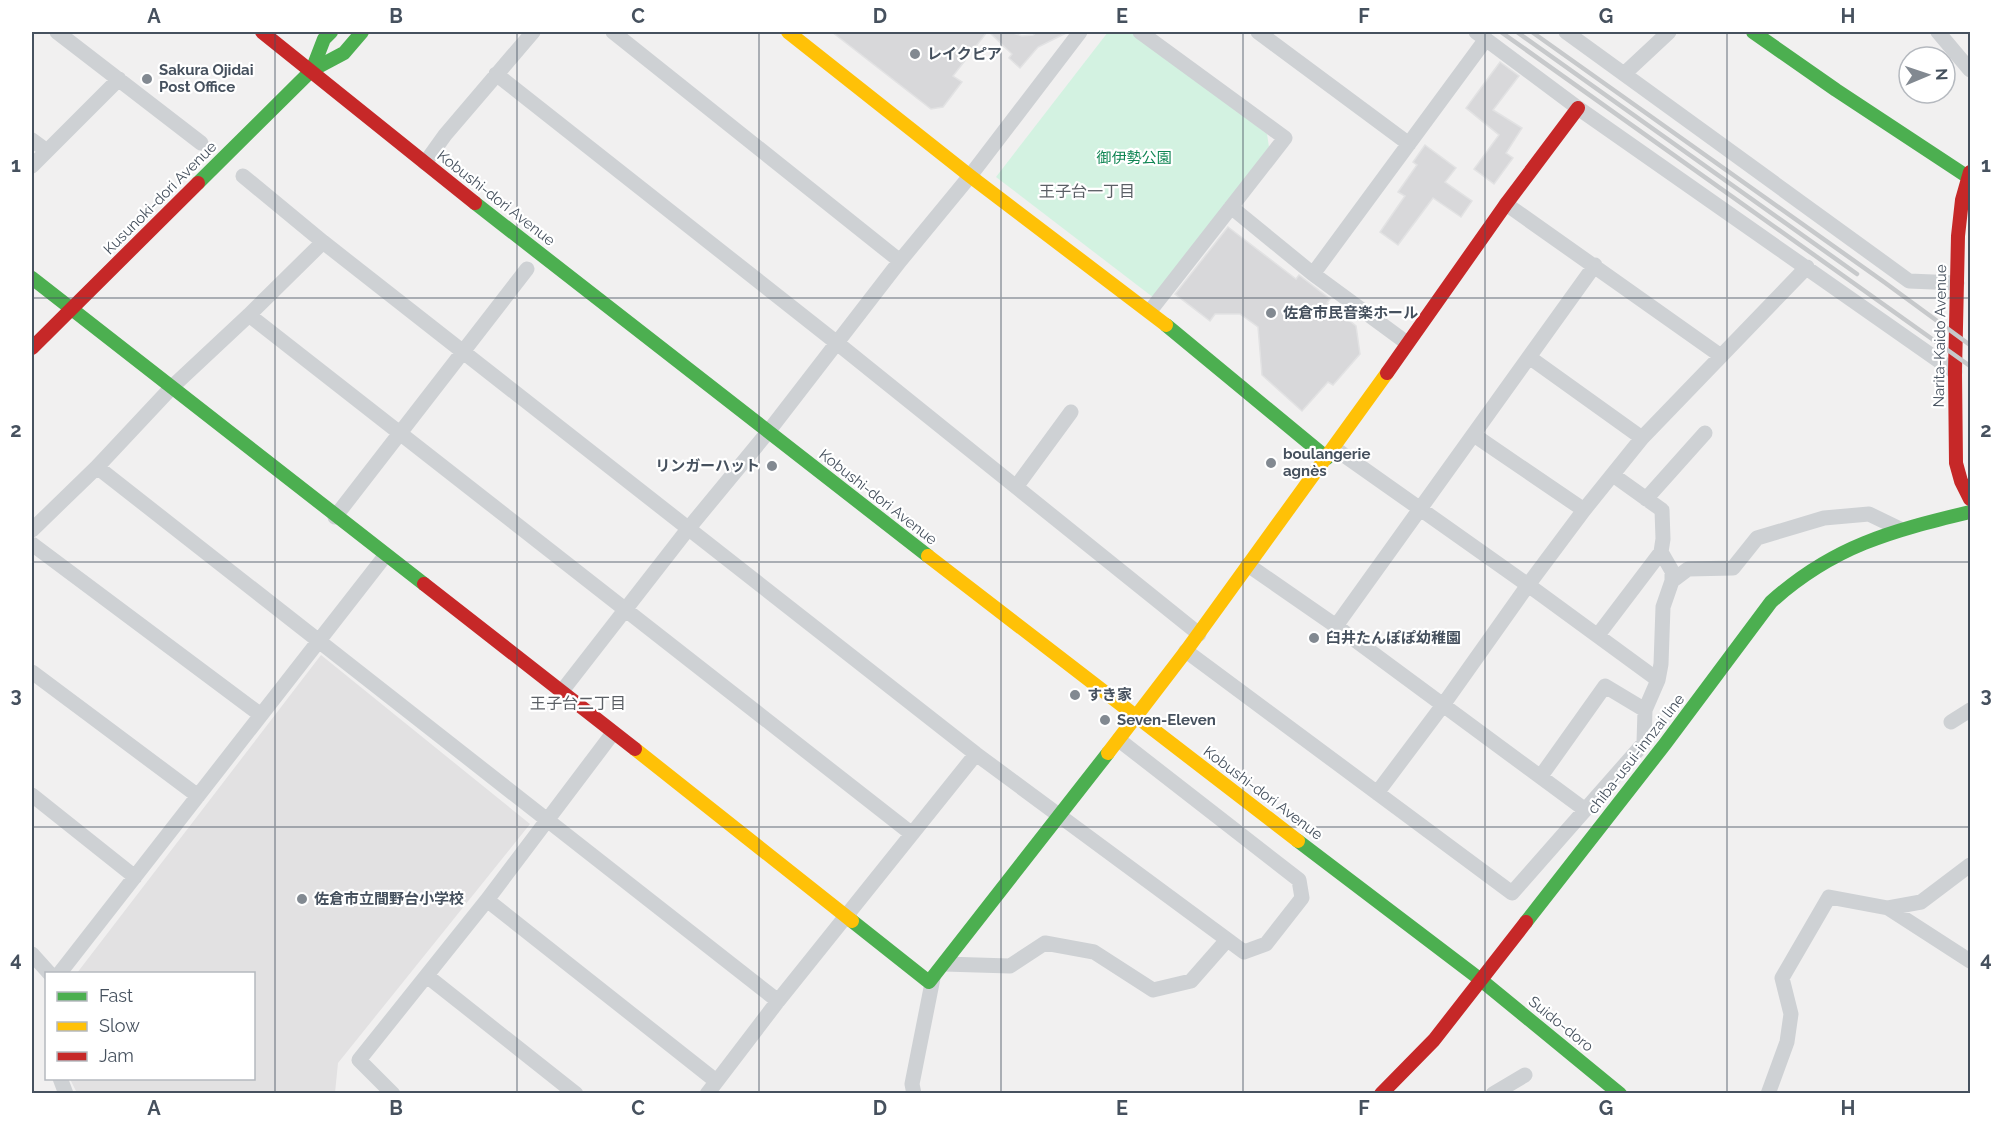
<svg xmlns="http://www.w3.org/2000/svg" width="2002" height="1125" viewBox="0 0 2002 1125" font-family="Raleway,'Noto Sans JP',sans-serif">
  <rect width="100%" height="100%" fill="#f1f0f0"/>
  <path fill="#e2e1e2" d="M321,655L530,824L338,1063L335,1093H77L70,1079L254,1078V974L77,973Z"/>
  <path fill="#d3f2e1" d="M1108,32H1132L1267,134L1269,147L1154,298L996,177Z"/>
  <path fill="#d8d8da" stroke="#e2e2e3" stroke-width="1.5" d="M832,32H987L953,76L962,82L943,107L931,109Z
    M989,32H1010L1022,36L1033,35L1037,32H1068L1038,47L1020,68L1009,58L1012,54Z
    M1500,62L1519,76L1493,110L1522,128L1506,153L1513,158L1494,184L1474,169L1499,135L1466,108Z
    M1425,145L1456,168L1445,182L1472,201L1461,217L1433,198L1398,245L1380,232L1405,196L1398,192L1417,165L1413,162Z
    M1228,227L1296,279L1299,275L1330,299L1327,303L1356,326L1360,354L1333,385L1328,382L1302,411L1262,375L1258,327L1240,314H1215L1210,321L1175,294Z"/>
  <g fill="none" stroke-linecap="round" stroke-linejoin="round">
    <path stroke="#ced1d4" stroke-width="15" d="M57,32L201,143
      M613,32L900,261
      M1140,32L1285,138L1150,311
      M1258,32L1409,144
      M1476,32L1578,108L1955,372
      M1566,32L1909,281L1957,283
      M1938,32L1970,70
      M496,74L837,343L1199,634
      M1624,74L1669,32
      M32,140L47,151
      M425,163L445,135L533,32
      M32,166L119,79
      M243,176L323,242L976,754L1244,952L1266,944L1302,898L1299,880L1119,740
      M1506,204L1721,356
      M1231,207L1313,274L1407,343
      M1313,274L1486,39
      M249,315L912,834
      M1529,357L1642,438
      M1474,435L1584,510
      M1334,448L1528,585L1658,680
      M97,467L778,1001
      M1016,487L1071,412
      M1646,499L1705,433
      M335,517L527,269
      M32,530L97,467L172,387L249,315L323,242
      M32,544L261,715
      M1248,565L1336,626L1584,809
      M1672,581L1688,569L1733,568L1757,538L1824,518L1869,514L1900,529
      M1336,626L1595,265
      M1598,635L1661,552L1663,539L1662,510L1613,475
      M1186,651L1512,893L1644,743L1645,710L1658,680L1661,664L1663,607L1672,581V571L1661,552
      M32,672L198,796
      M562,691L688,529L768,432L900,261L970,176L1080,32
      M1951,722L1970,710
      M1541,776L1605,686L1645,710
      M1377,793L1443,705L1528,585L1584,510L1642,438L1807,267
      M32,795L135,877
      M487,900L716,1081
      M1888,908L1921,902L1970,865
      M32,954L50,974
      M944,964L1010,966L1045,943L1094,952L1153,990L1191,981L1227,940
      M59,974L385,556
      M427,976L576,1094
      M60,1078L66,1094
      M393,1094L359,1060L487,900L613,733
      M707,1094L778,1001L976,754
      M914,1094L912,1084L933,978
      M1493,1094L1525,1075
      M1768,1094L1787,1042L1791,1014L1782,978L1829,897L1888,908L1970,961"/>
    <path stroke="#4caf50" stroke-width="14" d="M1753,32L1836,90L1968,177
      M312,70L324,39L331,32
      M198,183L312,70L344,53L362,32
      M475,203L928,556
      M32,278L424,584
      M1166,325L1327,458
      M1298,841L1481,980L1620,1094
      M852,921L929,982L1108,753
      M1526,922L1665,744L1771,602C1833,546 1891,531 1970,512"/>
    <path stroke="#ffc107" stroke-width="14" d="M788,32L970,176L1166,325
      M928,556L1298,841
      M635,749L852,921
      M1108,753L1186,651L1387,373"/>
    <path stroke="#c62828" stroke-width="14" d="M262,32L475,203
      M1970,172L1962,200L1958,236L1955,372L1956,463L1961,481L1970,499
      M32,348L198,183
      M1387,373L1506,204L1578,108
      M424,584L635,749
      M1381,1094L1434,1040L1526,922"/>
    <path stroke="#c7c9cb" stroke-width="4.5" d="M1501,32L1970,366
      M1517,32L1857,274
      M1532,32L1884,282L1970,345"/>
  </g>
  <path fill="none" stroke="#46515e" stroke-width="1.5" stroke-opacity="0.55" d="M275,32V1094M517,32V1094M759,32V1094M1001,32V1094M1243,32V1094M1485,32V1094M1727,32V1094M32,298H1970M32,562H1970M32,827H1970"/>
  <g fill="#828991" stroke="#fff" stroke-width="2">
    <circle cx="915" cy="54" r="6"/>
    <circle cx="147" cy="79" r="6"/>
    <circle cx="1271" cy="313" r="6"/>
    <circle cx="1271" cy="463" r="6"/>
    <circle cx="772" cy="466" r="6"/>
    <circle cx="1314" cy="638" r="6"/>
    <circle cx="1075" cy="695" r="6"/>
    <circle cx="1105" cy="720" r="6"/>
    <circle cx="302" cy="899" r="6"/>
  </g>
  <g text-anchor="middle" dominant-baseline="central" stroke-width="4.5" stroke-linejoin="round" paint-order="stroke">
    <g font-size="15" font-weight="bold" fill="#46515e" stroke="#fff" text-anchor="start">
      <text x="927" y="54">レイクピア</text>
      <text x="159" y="70">Sakura Ojidai<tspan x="159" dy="17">Post Office</tspan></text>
      <text x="1283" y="313">佐倉市民音楽ホール</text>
      <text x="1283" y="454">boulangerie<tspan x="1283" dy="17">agnès</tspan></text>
      <text x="760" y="466" text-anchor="end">リンガーハット</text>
      <text x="1326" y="638">臼井たんぽぽ幼稚園</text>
      <text x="1087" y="695">すき家</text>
      <text x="1117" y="720">Seven-Eleven</text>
      <text x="314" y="899">佐倉市立間野台小学校</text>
    </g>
    <g font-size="15" fill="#108654" stroke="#fff">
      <text x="1134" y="158">御伊勢公園</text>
    </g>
    <g font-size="15" fill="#46515e" stroke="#fff">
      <text transform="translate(160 198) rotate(-45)">Kusunoki-dori Avenue</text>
      <text transform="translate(496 198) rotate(38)">Kobushi-dori Avenue</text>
      <text transform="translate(1940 336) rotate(-89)">Narita-Kaido Avenue</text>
      <text transform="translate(878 497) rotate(38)">Kobushi-dori Avenue</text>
      <text transform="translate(1636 754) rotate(-52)">chiba-usui-innzai line</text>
      <text transform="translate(1263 793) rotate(37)">Kobushi-dori Avenue</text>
      <text transform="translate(1561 1024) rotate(39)">Suido-doro</text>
    </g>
    <g font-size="16" fill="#5b5f65" stroke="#fff">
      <text x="1087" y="191">王子台一丁目</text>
      <text x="578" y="703">王子台二丁目</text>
    </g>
  </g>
  <rect width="2002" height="1125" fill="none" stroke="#ffffff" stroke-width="66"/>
  <rect x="45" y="972" width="210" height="108" fill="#ffffff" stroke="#b5b9bf" stroke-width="1.5"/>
  <rect x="57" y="992" width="30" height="9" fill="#4caf50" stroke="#b5b9bf" stroke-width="1.5"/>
  <text x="99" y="1002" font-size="18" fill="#46515e">Fast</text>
  <rect x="57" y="1022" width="30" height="9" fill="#ffc107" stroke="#b5b9bf" stroke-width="1.5"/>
  <text x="99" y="1032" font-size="18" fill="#46515e">Slow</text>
  <rect x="57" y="1052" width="30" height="9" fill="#c62828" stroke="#b5b9bf" stroke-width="1.5"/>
  <text x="99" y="1062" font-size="18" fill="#46515e">Jam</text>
  <g transform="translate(1927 75) rotate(88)"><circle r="28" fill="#ffffff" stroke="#b5b9bf" stroke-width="1.5"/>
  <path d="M0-4.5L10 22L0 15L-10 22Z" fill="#828991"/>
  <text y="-9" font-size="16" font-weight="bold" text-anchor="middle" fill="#46515e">N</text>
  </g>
  <rect x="33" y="33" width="1936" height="1059" fill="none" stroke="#46515e" stroke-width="2"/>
  <g font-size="20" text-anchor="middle" font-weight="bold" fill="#46515e">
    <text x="154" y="23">A</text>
    <text x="396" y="23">B</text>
    <text x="638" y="23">C</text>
    <text x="880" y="23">D</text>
    <text x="1122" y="23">E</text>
    <text x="1364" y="23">F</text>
    <text x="1606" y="23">G</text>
    <text x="1848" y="23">H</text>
    <text x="16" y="172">1</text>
    <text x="1986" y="172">1</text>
    <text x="16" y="437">2</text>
    <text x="1986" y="437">2</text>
    <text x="16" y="702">3</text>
    <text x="1986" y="702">3</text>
    <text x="16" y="966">4</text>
    <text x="1986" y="966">4</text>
    <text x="154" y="1115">A</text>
    <text x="396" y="1115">B</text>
    <text x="638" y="1115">C</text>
    <text x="880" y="1115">D</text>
    <text x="1122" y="1115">E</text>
    <text x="1364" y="1115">F</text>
    <text x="1606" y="1115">G</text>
    <text x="1848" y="1115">H</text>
  </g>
</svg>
